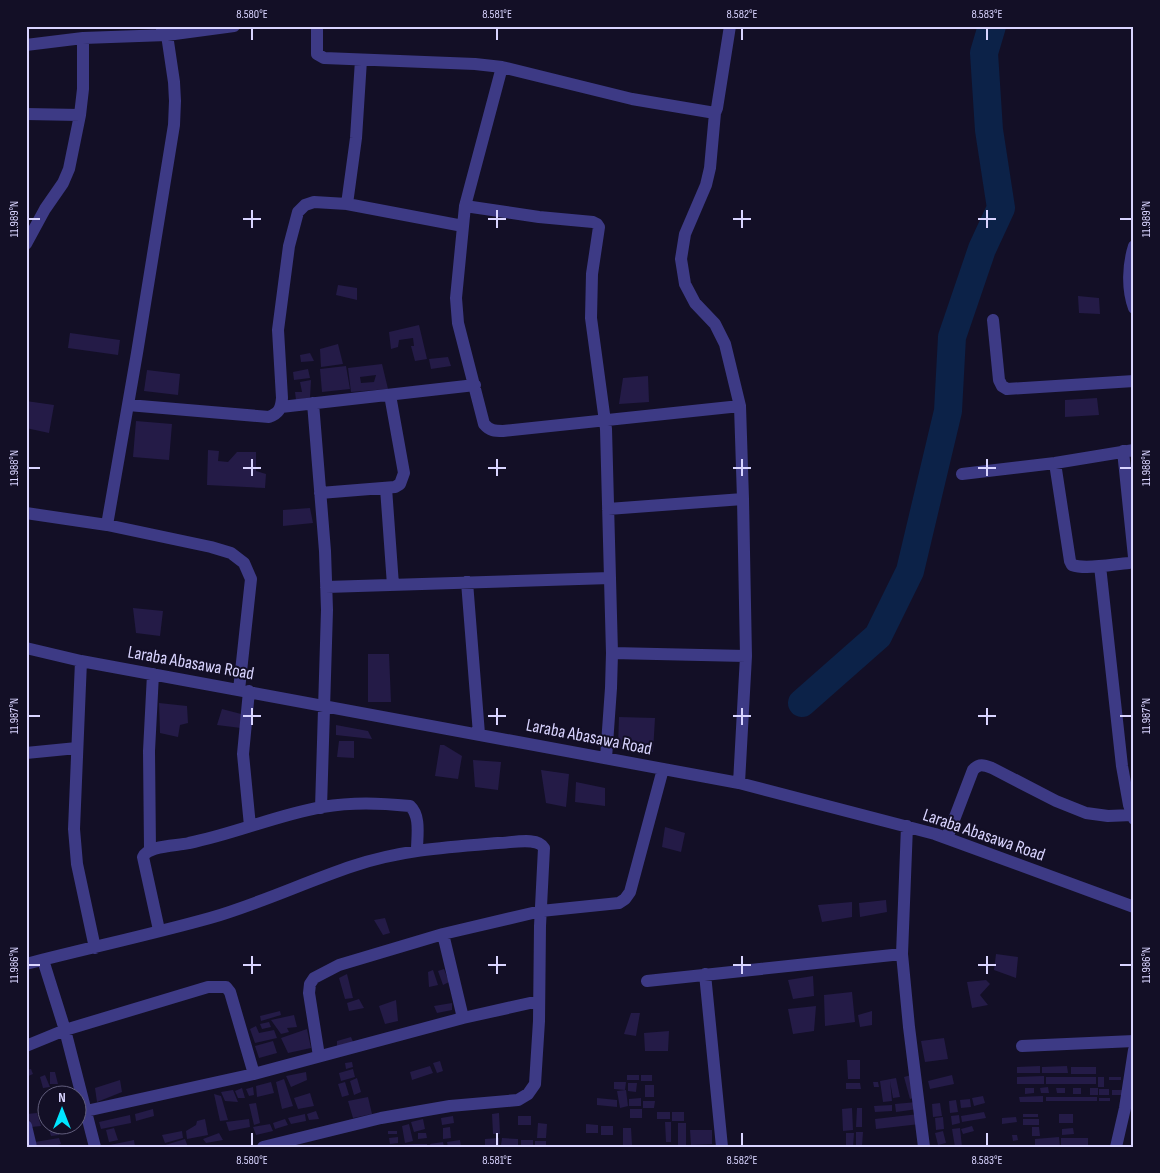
<svg xmlns="http://www.w3.org/2000/svg" width="1160" height="1173" viewBox="0 0 1160 1173" font-family="'Sofia Sans Condensed',sans-serif">
  <rect width="100%" height="100%" fill="#130f26"/>
  <g fill="none" stroke-linecap="round" stroke-linejoin="round">
    <path stroke="#0c2248" stroke-width="28" d="M802,703L878,636L910,571L948,411L952,337L982,249L1001,208L989,130L984,53L992,26"/>
  </g>
  <path fill="#241b47" fill-rule="evenodd" d="M338,285L357,288V300L336,295Z
    M1078,296L1099,298L1100,314L1079,313Z
    M419,325L427,359L415,361L411,346H414L413,338L399,340L398,347L391,349L389,332Z
    M70,333L120,340L118,355L68,348Z
    M338,344L343,364L321,367L320,349Z
    M310,353L314,361L301,362L300,355Z
    M448,357L451,366L431,369L429,359Z
    M382,364L388,389L351,392L348,368ZM376,375L374,382L361,383L360,377Z
    M346,366L350,389L322,392L320,369Z
    M308,369L310,378L294,380L293,372Z
    M147,370L180,374L178,395L144,391Z
    M648,376L649,402L619,404L623,378Z
    M311,380L310,398L296,400L295,392H302L300,382Z
    M1097,398L1099,415L1065,417V400Z
    M26,401L54,405L49,433L26,428Z
    M136,421L172,424L169,460L133,457Z
    M208,450L219,451L218,461L228,462L237,452H256V471L266,474L265,488L207,485Z
    M310,508L313,523L283,526V510Z
    M133,608L163,611L160,636L136,633Z
    M368,654H389L391,702H368Z
    M159,703L187,706L188,723L180,725L178,737L160,733Z
    M222,709L241,714V728L217,725Z
    M619,717L655,718L653,752L618,748Z
    M336,725L368,731L372,739L336,735Z
    M339,741H354V758L337,757Z
    M440,745H444L462,756L458,779L435,776Z
    M473,760L501,762L498,790L475,787Z
    M541,770L569,774L566,807L546,803Z
    M576,782L605,788V806L575,802Z
    M665,827L685,833L681,852L662,847Z
    M886,900L887,912L860,917L859,903Z
    M852,902V917L822,922L818,905Z
    M385,918L390,933L383,935L374,920Z
    M996,954L1018,957L1016,978L994,970Z
    M444,969L449,982L443,985L438,971Z
    M433,970L438,985L429,987L428,972Z
    M347,974L353,998L345,999L339,978Z
    M813,976L814,996L793,999L788,980Z
    M986,980L990,984L980,995L988,1005L972,1008L967,982Z
    M852,992L855,1022L825,1026L824,995Z
    M359,999L364,1008L349,1011L347,1003Z
    M396,1000L398,1021L385,1024L379,1006Z
    M452,1003V1010L437,1013L434,1006Z
    M816,1006L814,1031L793,1034L788,1009Z
    M280,1011L281,1015L261,1021L260,1016Z
    M872,1011V1025L860,1027L858,1015Z
    M631,1013H640L636,1036L624,1034Z
    M294,1015L297,1027L287,1028L289,1032L281,1034L271,1020Z
    M269,1022L271,1027L262,1029L260,1024Z
    M256,1026L259,1033L274,1030L277,1038L255,1043L250,1029Z
    M307,1029L311,1048L288,1053L281,1038Z
    M669,1031L668,1051H645L644,1033Z
    M351,1037L354,1044L337,1047V1041Z
    M944,1038L948,1059L925,1062L921,1041Z
    M273,1041L277,1053L259,1058L255,1046Z
    M847,1060H860V1079H848Z
    M440,1061L443,1071L437,1073L433,1063Z
    M352,1062L353,1067L346,1069L345,1063Z
    M430,1066L433,1073L412,1080L410,1072Z
    M1040,1066V1073H1017V1067Z
    M1067,1066L1068,1073H1042V1067Z
    M1071,1067H1096V1074H1071Z
    M31,1069L33,1074L26,1077V1070Z
    M353,1069L355,1077L341,1081L339,1073Z
    M50,1072H55L58,1084H50Z
    M306,1072L307,1080L291,1087L286,1076Z
    M45,1075L50,1087L43,1088L40,1077Z
    M627,1075H639V1080H627Z
    M641,1075H652V1081H641Z
    M911,1075L916,1097L910,1099L904,1077Z
    M952,1075L954,1084L930,1089L928,1081Z
    M1044,1076V1084H1017V1077Z
    M1046,1077H1096V1084H1046Z
    M1098,1077H1104V1087H1098Z
    M1109,1077H1121V1080H1109Z
    M357,1078L361,1092L354,1095L350,1081Z
    M896,1078L900,1097L893,1098L890,1081L892,1101L883,1102L880,1081Z
    M284,1079L293,1106L282,1109L276,1082Z
    M120,1080L122,1092L97,1102L95,1088Z
    M271,1082L274,1093L257,1097L256,1086Z
    M345,1082L349,1095L342,1097L338,1084Z
    M614,1082H626L625,1090L614,1089Z
    M873,1082H878L879,1087H874Z
    M628,1083H637L636,1092L628,1091Z
    M846,1083H860L861,1089H846Z
    M645,1085H654V1097H645Z
    M253,1087L254,1095L249,1096L246,1089Z
    M1048,1087L1049,1093H1041L1040,1088Z
    M60,1088L62,1096H51L49,1091Z
    M71,1088L73,1096H65L63,1090Z
    M242,1088L245,1098H238L235,1091Z
    M1025,1088H1034V1093L1025,1094Z
    M1056,1088H1065V1093H1057Z
    M1073,1088H1081V1094H1073Z
    M1090,1088H1098V1095H1090Z
    M1099,1089H1109V1095H1099Z
    M233,1090L238,1102L225,1101L221,1092Z
    M626,1090L628,1106L620,1108L617,1091Z
    M1112,1090H1123V1095H1112Z
    M310,1093L314,1106L298,1109L294,1098Z
    M214,1094L221,1096L228,1120L220,1121Z
    M983,1096L985,1103L974,1106L972,1098Z
    M1043,1096V1102H1020L1019,1097Z
    M368,1097L372,1114L353,1118L348,1101Z
    M1046,1097H1097V1101H1046Z
    M597,1098L617,1100V1107L597,1105Z
    M641,1098V1106H629V1099Z
    M1099,1098H1110V1101H1099Z
    M970,1099L971,1107L961,1108L960,1100Z
    M956,1100L958,1112L950,1113L949,1101Z
    M643,1101H655L654,1108H643Z
    M917,1102L918,1109L896,1112L895,1104Z
    M256,1103L260,1123L254,1125L249,1104Z
    M940,1103L942,1116L933,1117L932,1104Z
    M892,1105V1111L875,1112L874,1106Z
    M852,1108L853,1130L843,1131L842,1109Z
    M857,1108H862V1127H856Z
    M153,1109L154,1116L136,1121L135,1114Z
    M630,1109H642V1118H630Z
    M316,1111L319,1119L309,1120L307,1114Z
    M657,1112H670V1119H657Z
    M672,1112H684V1121H672Z
    M984,1112L986,1118L962,1122L961,1116Z
    M37,1113L41,1126L31,1127L27,1114Z
    M499,1113L500,1134H493L492,1114Z
    M305,1114L306,1121L291,1124L288,1118Z
    M919,1114L920,1124L876,1129L875,1119Z
    M1023,1114H1038V1117H1023Z
    M1059,1114H1073V1123H1059Z
    M130,1115L131,1123L101,1129L99,1122Z
    M959,1115L960,1123L952,1125L951,1116Z
    M453,1116L454,1123L442,1125L441,1118Z
    M518,1116H531V1125H518Z
    M943,1117L944,1129L936,1130L935,1118Z
    M1016,1117L1017,1122L1002,1124V1118Z
    M205,1119L208,1135L187,1139L186,1131L196,1125L197,1121Z
    M249,1119L250,1127L229,1131L226,1122Z
    M285,1119L288,1125L275,1129L273,1123Z
    M423,1119L425,1129L414,1132L411,1122Z
    M1023,1119H1039V1125H1023Z
    M665,1122H671V1142H666Z
    M538,1123L547,1124L546,1138H537Z
    M678,1123H686V1147H678Z
    M270,1124L273,1131L256,1135L253,1127Z
    M409,1124L413,1141L405,1143L402,1126Z
    M586,1124L598,1125V1133H586Z
    M48,1126H57L59,1135L51,1136Z
    M601,1126H613V1135H601Z
    M972,1126L974,1131L963,1134L961,1129Z
    M450,1127L451,1138L443,1139V1128Z
    M1032,1127H1039L1040,1136H1032Z
    M114,1128L118,1140L109,1142L106,1130Z
    M623,1128H631L632,1145H623Z
    M960,1128L962,1147H955L952,1129Z
    M1073,1128L1074,1134L1062,1135V1129Z
    M690,1130H712V1144L691,1145Z
    M182,1131L183,1138L165,1143L162,1135Z
    M388,1131H397V1134H388Z
    M943,1131L946,1143L938,1145L935,1133Z
    M856,1132H863L862,1146H856Z
    M219,1133L223,1140L206,1143L203,1139Z
    M418,1133H426L427,1138L418,1139Z
    M846,1133H854L853,1147H846Z
    M1012,1135H1017L1018,1140L1013,1141Z
    M398,1137V1143L390,1144L389,1138Z
    M1059,1137L1060,1147H1035V1139Z
    M59,1138L61,1144L51,1147H38L35,1142Z
    M499,1138V1147H485V1139Z
    M502,1138L518,1139V1147L501,1145Z
    M1061,1138H1088V1147H1061Z
    M185,1139L188,1147H162V1146Z
    M134,1140L135,1147H105V1146Z
    M460,1140L461,1147H448L447,1142Z
    M521,1140H533V1147H521Z
    M535,1141H546V1147H535Z
    M443,1142L444,1147H431L430,1144Z
    M414,1144H427V1147H401V1145Z"/>
  <g fill="none" stroke-linecap="round" stroke-linejoin="round">
    <path stroke="#3d3a85" stroke-width="12" d="M317,26V54L324,58L475,64L502,67L632,99L715,113
      M730,26L717,108L715,113L710,168L706,185L685,234L681,259L685,284L695,303L715,324L725,344L740,406L743,499
      M26,45L83,38L167,35L234,26
      M502,67L465,206L456,298L458,323L484,424C490,431 495,431 503,431L740,406
      M26,114L80,115
      M347,204L356,138L361,60
      M465,206L539,217L593,222L597,224L599,227L592,274L591,318L606,429L612,653L611,688L606,758
      M26,244L45,209L63,183L69,169L80,115L83,89V38
      M1134,246C1128,265 1127,289 1134,308
      M993,320L999,380L1002,386L1007,389L1134,381
      M313,403L325,551L327,610L321,808
      M128,405L269,417C279,413 281,409 282,398L278,330L289,246L298,212L305,205L314,202L347,204L463,226
      M281,407L475,385
      M1055,463L1070,561L1072,565C1086,570 1114,564 1129,563L1133,561L1134,557L1123,451
      M962,474L1055,463L1134,450
      M386,488L393,585
      M320,493L395,487L400,484L404,473L390,395
      M608,509L743,499L746,656L739,783
      M26,513L107,525L211,547L231,553L244,563L251,579L239,690
      M107,525L137,353L174,125L175,101L174,82L167,35L161,26
      M1100,566L1122,766L1129,805L1134,819
      M467,582L479,734
      M326,587L610,578
      M26,648L81,661L739,783L935,834L1134,907
      M612,653L746,656
      M81,661L74,829L77,864L95,948
      M249,691L243,754L250,826
      M26,753L77,748
      M907,826L902,954L909,1027L924,1147
      M947,838L973,770C979,763 984,765 992,768L1056,801L1086,813L1108,816L1132,815
      M150,849L149,751L153,674
      M159,930L143,857C148,845 177,846 189,843C234,834 277,815 322,807C353,802 379,803 410,806C421,816 417,836 417,850
      M443,934L463,1018
      M43,960L65,1030L95,1147
      M26,964C88,948 149,935 210,918C259,904 305,882 353,866C400,850 448,847 498,843C511,843 538,836 544,848L540,926L539,1021L535,1084L528,1094L518,1100L450,1106L381,1118L263,1147
      M705,974L722,1147
      M647,981L902,954
      M26,1046L65,1030L208,987H226L230,992L254,1074
      M1022,1046L1134,1041
      M319,1056L309,993L310,984L314,978L339,965L443,934L541,911L619,903L625,899L630,892L663,769
      M86,1111L254,1074L463,1018L539,1001
      M26,1126L31,1147
      M1116,1147L1125,1108L1134,1050"/>
  </g>
  <path fill="none" stroke="#d9d4ff" stroke-width="2" d="M252,28V40M497,28V40M742,28V40M987,28V40M252,210V228M497,210V228M742,210V228M987,210V228M28,219H40M243,219H261M488,219H506M733,219H751M978,219H996M1120,219H1132M252,459V476M497,459V476M742,459V476M987,459V476M28,468H40M243,468H261M488,468H506M733,468H751M978,468H996M1120,468H1132M252,708V725M497,708V725M742,708V725M987,708V725M28,716H40M243,716H261M488,716H506M733,716H751M978,716H996M1120,716H1132M252,956V974M497,956V974M742,956V974M987,956V974M28,965H40M243,965H261M488,965H506M733,965H751M978,965H996M1120,965H1132M252,1133V1146M497,1133V1146M742,1133V1146M987,1133V1146"/>
  <g text-anchor="middle" dominant-baseline="central" stroke-width="4" stroke-linejoin="round" paint-order="stroke">
    <g font-size="18" fill="#d9d4ff" stroke="#130f26">
      <text transform="translate(191 663) rotate(10)">Laraba Abasawa Road</text>
      <text transform="translate(589 737) rotate(11)">Laraba Abasawa Road</text>
      <text transform="translate(984 835) rotate(19)">Laraba Abasawa Road</text>
    </g>
  </g>
  <rect width="1160" height="1173" fill="none" stroke="#130f26" stroke-width="55"/>
  <g transform="translate(62 1110)"><circle r="24" fill="#130f26" stroke="#625e7d"/>
  <path d="M0-4L9 19L0 12L-9 19Z" fill="#00e5ff"/>
  <text y="-8" font-size="14" font-weight="bold" text-anchor="middle" fill="#d9d4ff">N</text>
  </g>
  <rect x="28" y="28" width="1104" height="1118" fill="none" stroke="#d9d4ff" stroke-width="2"/>
  <g font-size="12" text-anchor="middle" fill="#d9d4ff">
    <text x="252" y="18">8.580°E</text>
    <text x="497" y="18">8.581°E</text>
    <text x="742" y="18">8.582°E</text>
    <text x="987" y="18">8.583°E</text>
    <text transform="translate(14 219) rotate(-90)" y="4">11.989°N</text>
    <text transform="translate(1146 219) rotate(-90)" y="4">11.989°N</text>
    <text transform="translate(14 468) rotate(-90)" y="4">11.988°N</text>
    <text transform="translate(1146 468) rotate(-90)" y="4">11.988°N</text>
    <text transform="translate(14 716) rotate(-90)" y="4">11.987°N</text>
    <text transform="translate(1146 716) rotate(-90)" y="4">11.987°N</text>
    <text transform="translate(14 965) rotate(-90)" y="4">11.986°N</text>
    <text transform="translate(1146 965) rotate(-90)" y="4">11.986°N</text>
    <text x="252" y="1164">8.580°E</text>
    <text x="497" y="1164">8.581°E</text>
    <text x="742" y="1164">8.582°E</text>
    <text x="987" y="1164">8.583°E</text>
  </g>
</svg>
